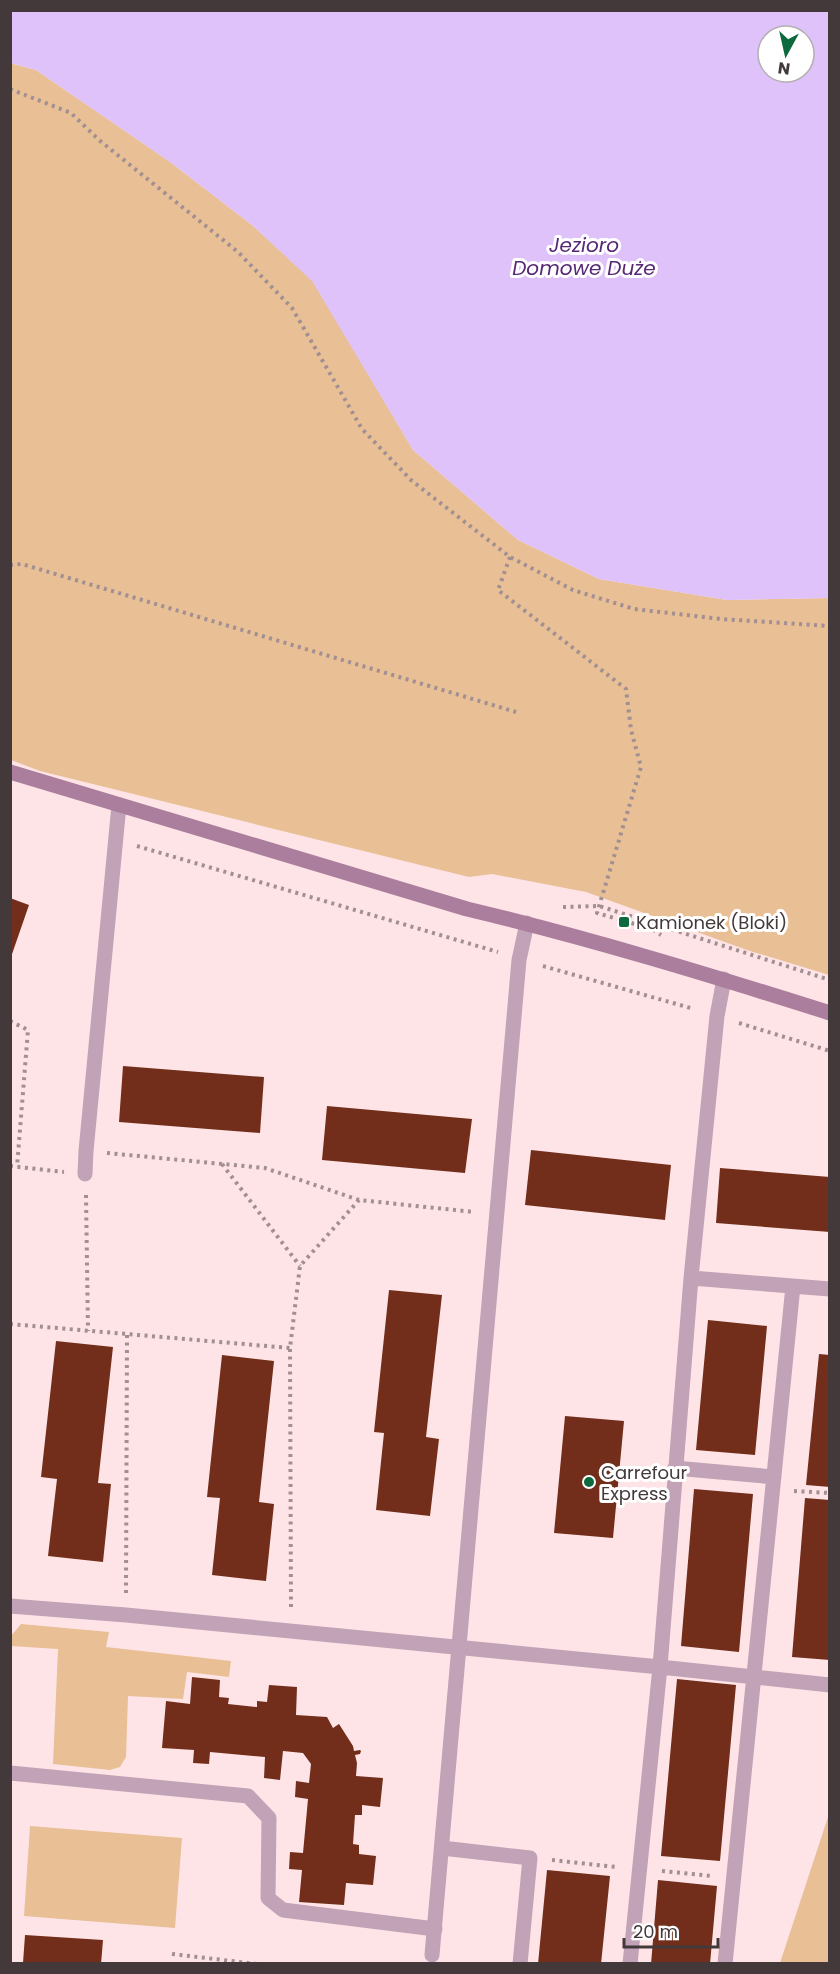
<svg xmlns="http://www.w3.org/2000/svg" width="840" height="1974" viewBox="0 0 840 1974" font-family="Poppins,sans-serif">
  <rect width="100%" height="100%" fill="#fee4e7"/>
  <path fill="#e9bf96" d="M10,63L36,70L170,162L252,225L313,281L413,450L518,540L599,579L727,600L829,598V975L747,950L586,892L492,874L469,877L40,771L11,760Z
    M21,1624L109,1632L106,1647L231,1661L229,1677L187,1672L183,1699L128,1696L126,1757L120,1767L110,1770L53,1764L58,1649L11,1646V1636Z
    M829,1814V1963H780Z
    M30,1826L182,1838L175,1928L24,1916Z"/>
  <path fill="#dfc2f9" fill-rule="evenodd" d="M10,11H829V598L727,600L599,579L518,540L413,450L312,281L252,225L170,162L36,70L11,63ZM768,36H804V72H768Z"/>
  <path fill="#722e1a" d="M10,898L29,905L11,957L10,956Z
    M123,1066L264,1077L260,1133L119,1122Z
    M327,1106L472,1119L465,1173L322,1160Z
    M531,1150L671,1165L665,1220L525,1205Z
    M720,1168L830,1177V1232L716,1223Z
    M389,1290L442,1295L426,1437L439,1439L430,1516L376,1510L384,1433L374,1432Z
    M708,1320L767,1326L755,1455L696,1450Z
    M56,1341L113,1347L98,1483L111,1484L103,1562L48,1556L57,1479L41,1477Z
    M819,1354L830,1355V1487L806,1485Z
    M222,1355L274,1361L259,1502L274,1504L266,1581L212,1575L220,1498L207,1497Z
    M565,1416L624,1421L613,1538L554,1533Z
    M694,1489L753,1494L739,1652L681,1646Z
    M805,1498L830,1500V1660L792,1657Z
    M192,1677L220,1680L219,1697L229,1698L228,1704L257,1707V1701L267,1702L269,1685L297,1687L296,1715L327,1717L333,1728L339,1724L353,1746L354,1751L360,1750L361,1751L360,1754L355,1755L357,1763L356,1776L383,1778L380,1807L362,1805V1815H355L353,1844L359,1845V1854L376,1856L373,1885L346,1883L344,1905L299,1902L302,1870L289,1869L290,1852L303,1853L308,1799L295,1797L296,1781L309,1783L311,1764L303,1753L283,1751L280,1780L264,1778L265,1757L210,1752L209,1764L193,1763L194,1750L162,1748L166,1701L190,1704Z
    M677,1679L736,1685L720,1861L661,1856Z
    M547,1870L610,1876L601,1964H538Z
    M658,1880L717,1886L710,1964H651Z
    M25,1935L103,1940L101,1964L23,1963Z"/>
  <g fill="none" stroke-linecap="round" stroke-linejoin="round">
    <path stroke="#a18f91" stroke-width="4" stroke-dasharray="3 4.5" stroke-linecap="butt" d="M10,89L71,113L99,140L238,252L292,308L362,429L412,481L510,557L573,590L634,609L721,619L830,626
      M510,557L498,590L626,689L631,730L641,767L597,913L652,929L661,935
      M10,565L22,564L516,712
      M137,846L498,952
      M563,907L599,906L830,980
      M543,966L694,1009
      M10,1021L28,1030L17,1167
      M739,1023L830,1051
      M107,1153L265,1168L359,1200L474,1212
      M222,1164L300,1266
      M10,1166L64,1172
      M86,1195L88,1331
      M10,1324L290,1348
      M794,1491L830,1493
      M126,1593L127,1334
      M291,1607L290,1348L300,1266L359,1200
      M552,1860L616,1867
      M662,1871L711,1876
      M172,1954L257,1964"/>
    <path stroke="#c1a2b6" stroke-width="15" d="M85,1174L86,1151L119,805
      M691,1278L830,1289
      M675,1468L774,1477
      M10,1606L126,1615L660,1667L830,1685
      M10,1773L248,1796L269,1818L268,1898L283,1910L435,1929
      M442,1848L530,1858L520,1964
      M630,1964L660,1667L691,1278L717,1016L724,979
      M725,1964L793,1286"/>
    <path stroke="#c1a2b6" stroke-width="15" d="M432,1955L519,960L527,923"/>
    <path stroke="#aa7e9c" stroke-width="15" d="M10,772L467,909C589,938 710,975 830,1013"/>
  </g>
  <g fill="#0c693d" stroke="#fff" stroke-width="2">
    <rect x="618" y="916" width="12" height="12" rx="3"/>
    <circle cx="589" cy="1482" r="6"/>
  </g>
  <g text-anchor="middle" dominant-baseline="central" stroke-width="6" stroke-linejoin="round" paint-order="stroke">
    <g font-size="18" fill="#43383a" stroke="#fff" text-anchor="start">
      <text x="636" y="922">Kamionek (Bloki)</text>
      <text x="601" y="1472">Carrefour<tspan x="601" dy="21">Express</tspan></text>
    </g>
    <g font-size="20" font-style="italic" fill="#562876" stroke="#fff">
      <text x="584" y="245">Jezioro<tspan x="584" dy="23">Domowe Duże</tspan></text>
    </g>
  </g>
  <rect width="840" height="1974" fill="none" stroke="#43383a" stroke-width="24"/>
  <g transform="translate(786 54) rotate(188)"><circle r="28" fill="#ffffff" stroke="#b4afb0" stroke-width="1.5"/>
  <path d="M0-4.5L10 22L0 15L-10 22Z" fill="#0c693d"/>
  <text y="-9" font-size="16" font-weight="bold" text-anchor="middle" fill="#43383a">N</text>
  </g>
  <path d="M624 1938v9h94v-9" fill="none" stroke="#43383a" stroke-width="3"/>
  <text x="633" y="1938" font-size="18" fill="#43383a" stroke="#ffffff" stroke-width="4.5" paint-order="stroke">20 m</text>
</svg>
